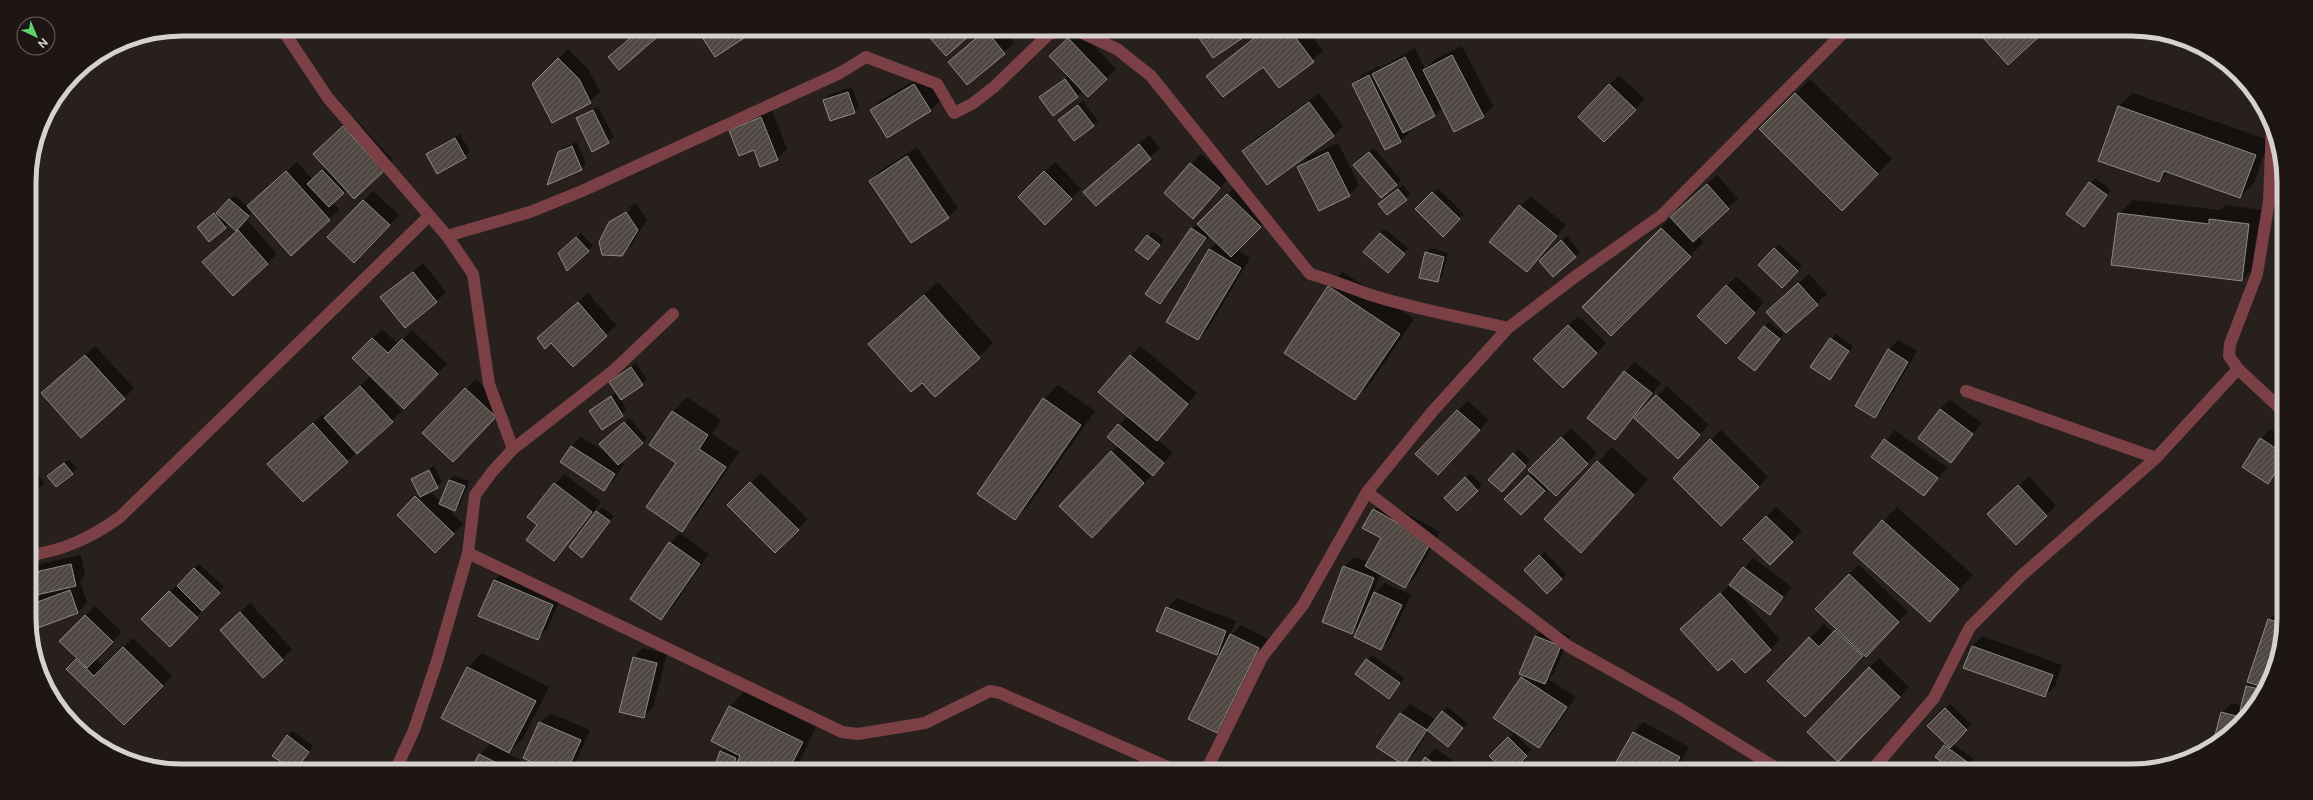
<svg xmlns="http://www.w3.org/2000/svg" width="2313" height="800" viewBox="0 0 2313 800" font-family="'Public Sans',sans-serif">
  <defs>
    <pattern id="building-hatch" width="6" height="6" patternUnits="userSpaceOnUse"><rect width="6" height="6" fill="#4f4843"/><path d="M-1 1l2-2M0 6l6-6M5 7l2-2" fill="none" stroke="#68615d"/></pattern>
  </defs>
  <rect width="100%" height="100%" fill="#27201d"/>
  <path fill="#0007" d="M641,29H665L662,33Z
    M987,29H1002L1014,43L968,83L949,62Z
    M1078,29L1116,69L1088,96L1083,91L1077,96L1041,97L1069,76L1050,56Z
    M1194,29H1250L1243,36Z
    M1252,29H1306L1323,51L1279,87L1263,65L1207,76L1257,35Z
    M1976,29H2046L2042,33Z
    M1462,46L1493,106L1483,116L1443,107L1435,115L1409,128L1410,131L1401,141L1386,149L1353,84L1363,74L1379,66L1380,68L1415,48L1425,69L1434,60Z
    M568,49L588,69L600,92L590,102L533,84Z
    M924,75L940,101L930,110H872L881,100Z
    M1619,75L1645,99L1604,141L1579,116Z
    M1810,79L1892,159L1842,210L1761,129Z
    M852,87L859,107L854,112L824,100L829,95Z
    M1319,93L1343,126L1333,136L1243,151L1253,141Z
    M2133,93L2269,140L2254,183L2240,197L2168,172L2159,181L2118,107Z
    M1083,101L1098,121L1093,125L1064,116Z
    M598,106L614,137L593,150L577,119Z
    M771,108L787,149L777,159L754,148L730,130Z
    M353,117L393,160L383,170L347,189L333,202L339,210L291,254L253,211L240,225L229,223L209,240L198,227L220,210L235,195L248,207L297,162L313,180L326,167L324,144Z
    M460,134L470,152L437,173L427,154Z
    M1149,135L1160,148L1096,205L1095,182Z
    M577,142L586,164L581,169L558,153L563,148Z
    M1338,143L1359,185L1349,195L1299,167L1308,157Z
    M917,147L958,208L948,217L870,181L880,171Z
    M1374,148L1401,180L1396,184L1359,160Z
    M1201,154L1229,178L1203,207L1165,193Z
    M1055,162L1081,189L1045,223L1019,197Z
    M1717,175L1738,199L1698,236L1704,242L1611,335L1583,307L1681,207Z
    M2095,178L2111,190L2084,226L2067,214Z
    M1237,185L1270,216L1237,250L1250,258L1208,329L1198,339L1210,250L1217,242L1210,235L1169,293L1160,303L1146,293L1192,229Z
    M1403,185L1411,194L1387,214L1380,204Z
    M1438,188L1464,214L1443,235L1417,209Z
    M373,191L399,215L364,252L363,201Z
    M1530,196L1566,225L1527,271L1490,242Z
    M2133,200L2220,210L2225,205L2263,210L2256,265L2242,280L2119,214Z
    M636,203L647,220L631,245L621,255L610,223L615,217V220L631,210L630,208L616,217Z
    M248,221L277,254L233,295L213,253Z
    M1385,229L1408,248L1393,267L1380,233Z
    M1153,231L1164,240L1152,254L1136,250Z
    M581,233L593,246L588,250L564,249Z
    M1567,236L1580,252L1553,276L1545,256Z
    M1779,244L1802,266L1782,286L1759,265Z
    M1431,248L1448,253L1442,276L1437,281L1426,253Z
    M423,263L446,292L436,302L382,297Z
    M1343,272L1414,319L1369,385L1355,399L1285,352L1329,286Z
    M1809,274L1827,294L1786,332L1777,302Z
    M1736,276L1764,302L1736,333L1727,286Z
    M938,282L993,343L979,357L884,330Z
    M588,293L616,325L573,365L548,329Z
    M1578,316L1606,343L1563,387L1535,359Z
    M1769,322L1784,334L1759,365L1764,327Z
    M382,329L398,344L412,330L447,364L404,407L372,376L371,378L402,411L303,501L279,454L323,414L326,417L371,376L353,358Z
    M1836,334L1853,346L1829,379L1831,339Z
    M1898,340L1917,351L1884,407L1875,417L1889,350Z
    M95,346L134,388L124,398L52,384Z
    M1140,346L1197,393L1157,439L1173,453L1102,527L1112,452L1118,446L1119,425L1128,416L1130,356Z
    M1635,362L1661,383L1614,438L1625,372Z
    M636,363L647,380L620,399L627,410L602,428L590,411L617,392L610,382Z
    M476,379L505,407L462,451L424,433Z
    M1058,385L1095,411L1029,505L1015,519L1044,399Z
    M1667,386L1709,425L1687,448L1636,418Z
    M687,397L721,420L712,434L739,452L696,516L682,530L678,463L650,445L673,411Z
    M1950,400L1982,423L1951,462L1940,409Z
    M1468,401L1489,420L1448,464L1417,454Z
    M629,418L647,438L620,462L624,464L614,480L604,489L571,447L581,437L610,455L605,439Z
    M1571,428L1597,453L1556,495L1548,487L1521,514L1506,499L1532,472L1530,469Z
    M2270,429L2283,437V465L2268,483L2261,439Z
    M1721,430L1768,477L1721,525L1674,478Z
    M1895,430L1947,468L1924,495L1873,457Z
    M1612,447L1648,480L1581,552L1546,518Z
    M1518,449L1530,460L1506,486L1513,454Z
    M69,459L77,469L72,473L53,472Z
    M434,466L442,482L430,491L441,502L449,480L454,476L469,481L460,505L455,510L445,506L463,524L435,551L398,515L419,494L412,479Z
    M31,467L45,483L31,496Z
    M761,473L808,519L775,552L728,505Z
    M1470,473L1482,485L1457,510L1446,498Z
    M564,474L601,502L553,560L538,525L528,517Z
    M2029,476L2056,506L2046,516L1998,504Z
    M1383,500L1440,532L1415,577L1405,587L1381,574L1372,596L1385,583L1411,595L1390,639L1381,648L1360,625L1352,633L1344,567L1354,557L1368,562L1382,538L1374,510Z
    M602,507L614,516L582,556L570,547Z
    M1776,507L1802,531L1770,564L1744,539Z
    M1897,507L1973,575L1930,620L1883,521Z
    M680,533L709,554L671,609L661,619L670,543Z
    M1545,552L1566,574L1547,593L1525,570Z
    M81,555L85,575L80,581L87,602L78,612L38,626L32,604L40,595L49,592L32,595L31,566Z
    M1753,558L1792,587L1770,614L1734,588L1780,640L1770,650L1681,629L1731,584Z
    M199,564L224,587L170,646L142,619Z
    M1859,565L1908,612L1805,716L1810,638L1824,624L1833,633L1838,629L1849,574Z
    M504,571L562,595L547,629L537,639L494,581Z
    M1177,598L1236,621L1229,637L1241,625L1268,639L1227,722L1217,732L1226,644L1217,654L1167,608Z
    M250,603L292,649L282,659L221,630Z
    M95,606L122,632L95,658L104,667L133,638L172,676L124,724L68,669L79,658L60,641Z
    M2279,610L2284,612V618L2279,658L2258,703L2226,737L2222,712L2232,703L2242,706L2247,686L2251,682L2269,620Z
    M1546,626L1570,636L1554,673L1548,679L1576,697L1549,737L1539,747L1494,717L1524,675L1521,673L1536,636Z
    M1982,636L2062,665L2055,686L2045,696L1972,646Z
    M643,648L667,654L653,707L644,717L633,658Z
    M482,653L549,687L523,738L509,752L442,717L468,667Z
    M1372,655L1404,678L1393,693L1356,674Z
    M1879,658L1909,687L1847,751L1869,668Z
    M744,692L816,727L795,771H714L721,752L726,747L713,741L730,706Z
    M1410,704L1436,720L1447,707L1467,723L1453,741L1429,730L1414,754L1404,764L1400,714Z
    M1950,704L1971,724L1953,744L1974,759L1965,771L1944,746L1947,743L1929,726Z
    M550,713L590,730L574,766L569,771H554L540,723Z
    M1643,722L1689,747L1676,771H1612L1634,732Z
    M292,731L313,746L295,770L287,736Z
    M1514,733L1531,750L1511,771L1491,756Z
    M490,744L541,771H471L480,754Z
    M1435,748L1467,771H1416Z
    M259,761L273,771H250Z
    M1728,765L1734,771H1723Z"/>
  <path fill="url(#building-hatch)" stroke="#908983" d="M641,29H658L662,33L619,70L608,57Z
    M707,29H758L715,57L700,34Z
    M922,29H977L946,56Z
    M1193,29H1238L1244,37L1213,58Z
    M1251,29H1265L1256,36Z
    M1266,29H1289L1314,62L1279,88L1263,67L1223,97L1206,76Z
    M1975,29H2039L2043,33L2008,65Z
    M986,30L1005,54L967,85L948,62Z
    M1068,38L1107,79L1088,97L1049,56Z
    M1452,55L1484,117L1454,132L1423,70Z
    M1405,57L1435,116L1403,133L1372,74Z
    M558,58L579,79L591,103L552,123L532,84Z
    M1369,75L1401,142L1385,150L1352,84Z
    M1065,79L1078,97L1053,116L1039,97Z
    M914,84L931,111L887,138L870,110Z
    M1609,84L1636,110L1604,142L1578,117Z
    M848,92L855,113L830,121L823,100Z
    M1795,93L1878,174L1842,211L1759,129Z
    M1309,102L1334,136L1267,185L1242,151Z
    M1078,105L1094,126L1074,141L1058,120Z
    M2118,106L2256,155L2240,198L2164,171L2159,182L2098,161Z
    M593,110L609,143L592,152L576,118Z
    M761,117L778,160L760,167L754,150L739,156L729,130Z
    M343,126L384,171L354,199L313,154Z
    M455,138L466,158L437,174L426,154Z
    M1139,144L1151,159L1096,206L1083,192Z
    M572,146L582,170L547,185L558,152Z
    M1328,152L1350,196L1319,211L1297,167Z
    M1369,152L1397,185L1381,198L1353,165Z
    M907,156L949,218L911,243L869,181Z
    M1190,163L1220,188L1193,219L1164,193Z
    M322,170L344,193L329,207L307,184Z
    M286,171L330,220L291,256L247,206Z
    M1044,171L1072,199L1045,225L1018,197Z
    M2089,182L2107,195L2084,227L2066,214Z
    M1707,184L1729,209L1693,242L1670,217Z
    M1398,189L1407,200L1387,215L1378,204Z
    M1432,192L1460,219L1443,237L1415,209Z
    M1227,194L1261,227L1231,257L1197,224Z
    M229,199L249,216L236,231L216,213Z
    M363,200L390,225L354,263L327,237Z
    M1519,205L1557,236L1527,272L1489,242Z
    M626,212L638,230L622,256L602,255L599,242L609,222Z
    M214,213L226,228L209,242L197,227Z
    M2118,213L2209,224V219L2249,224L2242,281L2111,265Z
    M1191,228L1206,238L1160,304L1145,294Z
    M1661,228L1691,257L1611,336L1582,307Z
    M238,230L268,264L233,296L202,262Z
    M1380,233L1405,254L1388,273L1363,252Z
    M1147,235L1160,245L1148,260L1135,250Z
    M576,237L589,251L567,271L558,253Z
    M1561,240L1576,257L1553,277L1539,261Z
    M1774,248L1798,271L1782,288L1758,265Z
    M1209,249L1241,268L1198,340L1166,322Z
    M1425,252L1444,257L1438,282L1419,278Z
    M413,272L437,302L405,328L380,297Z
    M1798,283L1818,305L1786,333L1766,312Z
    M1726,285L1755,313L1726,344L1697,316Z
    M1328,286L1400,334L1355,400L1284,353Z
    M924,295L980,358L935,397L922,383L911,392L868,344Z
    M578,302L607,336L573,367L551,343L545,349L537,338Z
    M1568,325L1597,353L1563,388L1533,359Z
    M1764,326L1780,339L1755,371L1738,358Z
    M372,338L388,353L402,339L438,374L404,409L352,358Z
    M1830,338L1849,351L1830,380L1810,367Z
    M1888,349L1908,362L1875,418L1855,406Z
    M85,355L125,399L81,438L41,393Z
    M1130,355L1188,404L1157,441L1098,392Z
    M631,367L643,385L621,400L609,382Z
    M1624,371L1652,393L1615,440L1587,418Z
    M360,386L393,422L357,454L324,418Z
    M465,388L496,417L453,462L422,433Z
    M1656,395L1700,435L1678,459L1634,418Z
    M611,396L623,416L602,430L589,411Z
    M1043,398L1081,425L1015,520L977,494Z
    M1940,409L1973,434L1951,463L1918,438Z
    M1457,410L1480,430L1438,475L1415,454Z
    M672,411L708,435L699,449L726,467L682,532L646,507L676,463L649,445Z
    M624,422L643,443L618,465L599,444Z
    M313,423L348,462L303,502L267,464Z
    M1118,424L1164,463L1153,476L1107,437Z
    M1561,437L1588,464L1556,496L1528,470Z
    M2260,438L2283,453V461L2268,484L2242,467Z
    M1710,439L1759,487L1721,526L1673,478Z
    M1884,439L1938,478L1924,496L1871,457Z
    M571,446L615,474L604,491L560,462Z
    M1111,451L1144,483L1092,538L1059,506Z
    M1513,453L1526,466L1502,492L1488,480Z
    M1597,461L1634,495L1581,553L1544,519Z
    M64,463L73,474L56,487L47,476Z
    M429,470L438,488L420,497L411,479Z
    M1528,475L1545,491L1521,515L1504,499Z
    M1465,477L1478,491L1457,511L1444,498Z
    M449,480L465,486L455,511L439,504Z
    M750,482L799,530L775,553L727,505Z
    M554,483L592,512L554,561L526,540L537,525L527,517Z
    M2018,485L2047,516L2016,545L1987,514Z
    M31,488L36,493L31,498Z
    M415,496L454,534L435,553L397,515Z
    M1373,509L1431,542L1405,588L1365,566L1381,538L1362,528Z
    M596,511L610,521L582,558L569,547Z
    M1766,516L1793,542L1770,565L1743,539Z
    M1882,520L1959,589L1930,622L1853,553Z
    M669,542L700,564L661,620L630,599Z
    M1539,555L1562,579L1547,594L1524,570Z
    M71,564L76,586L32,596L31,573Z
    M1343,566L1374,578L1352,634L1322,622Z
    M1743,567L1783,597L1770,615L1729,585Z
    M194,568L220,593L202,611L177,586Z
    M1849,574L1899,622L1866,657L1815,609Z
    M494,580L553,605L538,640L478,616Z
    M70,590L78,613L38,628L32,611V604Z
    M169,591L198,618L170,647L141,619Z
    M1374,592L1402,605L1381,650L1354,637Z
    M1720,593L1771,650L1745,673L1732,659L1718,671L1680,629Z
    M1166,607L1226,631L1217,655L1156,631Z
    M240,612L283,660L263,678L220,630Z
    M85,615L113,642L87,668L59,641Z
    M2268,619L2283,624L2281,642L2265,688L2247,682Z
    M1835,630L1863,656L1805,717L1767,681L1809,637L1819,647Z
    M1230,634L1259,648L1217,733L1188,719Z
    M1535,636L1561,646L1545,684L1519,674Z
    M1972,646L2053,675L2045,697L1963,668Z
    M123,647L163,686L124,725L66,669L76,659L94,676Z
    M633,657L657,663L644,718L619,712Z
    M1366,659L1400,683L1389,699L1355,674Z
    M467,667L536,701L509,753L441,718Z
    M1869,667L1900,697L1838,762L1807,732Z
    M1521,677L1567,707L1539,748L1493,718Z
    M2246,686L2264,690L2258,703L2250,712L2240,710Z
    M729,706L803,742L788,771H733L740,756L711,741Z
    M1945,708L1967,730L1950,748L1927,726Z
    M1442,711L1463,728L1448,747L1427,730Z
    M2221,712L2244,718L2226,738L2215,735Z
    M1400,713L1427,730L1404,765L1376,747Z
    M539,722L581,740L567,771H551L523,758Z
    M1633,732L1680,757L1672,771H1611Z
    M287,735L309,752L295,771L272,756Z
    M1508,737L1527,756L1512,771H1505L1489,756Z
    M1944,745L1970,764L1965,771H1954L1935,757Z
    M720,751L736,758L731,771H713Z
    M479,754L513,771H470Z
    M1425,757L1444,771H1415Z"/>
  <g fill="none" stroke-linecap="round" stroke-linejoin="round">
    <path stroke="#7b4045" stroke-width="12" d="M282,29L328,98L447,236L473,274L489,384L513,449
      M2272,124L2269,201L2257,274L2230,344L2229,356L2238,369L2283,411
      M447,236L530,212L582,191L840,73L866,57L937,84L954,113L972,104L994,87L1048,35L1060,29L1078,31L1117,49L1151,76L1310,274C1330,279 1348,287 1368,294C1413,309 1462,317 1508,328
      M1966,391L2156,458
      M1367,492L1568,646L1679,708L1781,771
      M468,553L842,732L858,734L925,723L990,691L1000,693L1177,771
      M31,555C65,550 92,537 120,517L429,216
      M395,771L414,730L437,661L468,553L475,495L492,472L513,449L613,371L673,314
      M1206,771L1262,657L1303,605L1367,492L1432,412L1508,328L1576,276L1661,216L1847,29
      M1871,771L1934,698L1970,627L2021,576L2156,458L2238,369"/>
  </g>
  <path d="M0 0H2313V800H0ZM182 36H2131A146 146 0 0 1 2277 182V618A146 146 0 0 1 2131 764H182A146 146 0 0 1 36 618V182A146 146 0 0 1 182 36Z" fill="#1e1614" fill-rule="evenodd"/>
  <path fill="none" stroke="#d6d1cf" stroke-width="5" d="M182 36H2131A146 146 0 0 1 2277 182V618A146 146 0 0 1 2131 764H182A146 146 0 0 1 36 618V182A146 146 0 0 1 182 36Z"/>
  <g transform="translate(36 36) rotate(136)"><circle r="19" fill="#1e1614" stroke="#68615f"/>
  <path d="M0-3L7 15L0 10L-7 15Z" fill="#5ed56c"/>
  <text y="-6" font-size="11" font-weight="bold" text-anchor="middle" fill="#d6d1cf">N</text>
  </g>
</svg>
